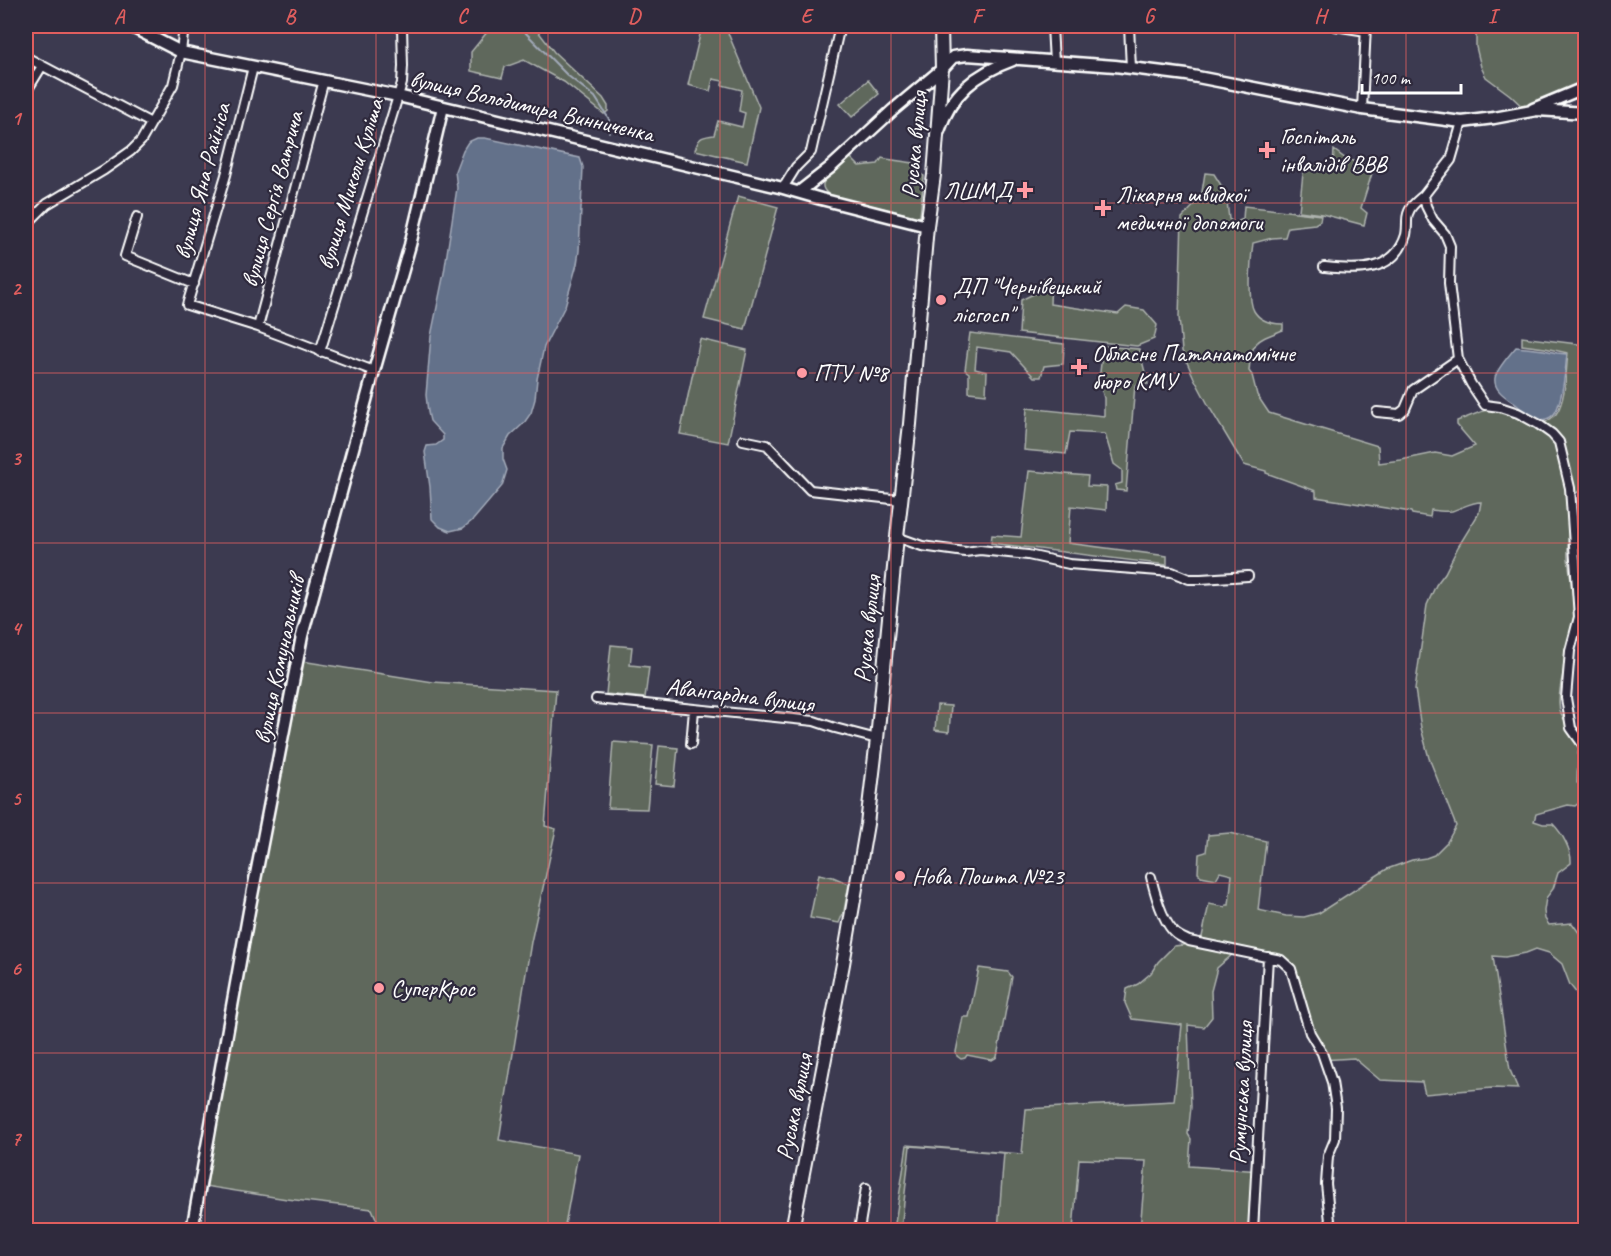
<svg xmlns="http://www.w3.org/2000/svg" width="1611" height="1256" viewBox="0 0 1611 1256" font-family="Caveat,sans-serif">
  <rect width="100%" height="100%" fill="#3c3a50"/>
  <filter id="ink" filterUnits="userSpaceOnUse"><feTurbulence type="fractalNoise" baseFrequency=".0167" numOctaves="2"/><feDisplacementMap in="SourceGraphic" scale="12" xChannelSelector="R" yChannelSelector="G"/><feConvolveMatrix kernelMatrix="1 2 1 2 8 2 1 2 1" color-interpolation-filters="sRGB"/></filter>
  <g filter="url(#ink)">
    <path fill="#5e675c" stroke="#aeb3ae" stroke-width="1.5" d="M492,26H534L554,52L603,98L608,106V111L604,114L564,82L524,60L505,67L502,78L471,71V52Z
      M702,26H725L759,107L747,162L695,150C699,136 702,137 714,135L718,121L742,127L745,113L739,111L742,90L722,85L723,81L713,79L710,91L688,85Z
      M1476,26H1585V86L1527,111L1510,95L1486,77L1481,67L1476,47Z
      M868,80L879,94L852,117L840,104Z
      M1334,150L1346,159L1374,167L1361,208L1367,213L1364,225L1322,214L1299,211L1304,164L1333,166Z
      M850,157L859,166L878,164L882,158L886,159L920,164L919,174L924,176L920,216L918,217L829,195C826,192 823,190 823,186C821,179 844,162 850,157Z
      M1205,173L1214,174L1226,193L1229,219L1235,223L1243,219L1244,206L1321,215L1320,221L1315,224L1288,227L1285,237L1272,238L1253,243C1251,257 1247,299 1254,311C1260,321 1272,324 1283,324V330C1257,340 1251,340 1249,371L1252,375L1257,395L1269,413L1378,446L1379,463L1401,460L1435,453L1452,456L1475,446L1457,425V421L1491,408L1516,415L1538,429C1543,422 1551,420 1556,414C1566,400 1566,370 1568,353L1545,348L1522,345V337L1585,345V491H1580L1566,498C1572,516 1567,538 1568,558C1570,576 1574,595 1574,613C1574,624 1568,634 1568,645C1566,657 1564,670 1561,683C1557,710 1557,722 1585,732V748L1578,752L1577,783L1585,785V798L1575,806L1568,805L1536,814L1534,821L1543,824H1553C1562,833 1572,851 1571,863L1558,873L1553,889L1546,898L1544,911L1545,919L1549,925L1572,923L1585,941V1004L1570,985L1562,964L1549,953L1536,949L1526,953L1505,957L1493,956L1510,1070L1518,1089L1492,1088L1425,1094L1422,1082L1380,1080L1354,1058L1321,1060L1310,1043L1303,1026L1294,983L1288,968L1280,962V954L1240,948L1217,968L1211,991L1212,1017L1204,1027L1188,1025L1191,1107L1188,1134L1191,1139L1189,1166L1261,1171L1258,1230H1140L1146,1161L1079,1159L1073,1230H998L1004,1153L910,1146L901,1230H894L907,1145L1022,1154L1026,1109L1174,1101L1182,1025L1132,1019L1125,1003L1127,989L1138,984L1151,973L1158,962L1174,946L1183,945L1202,937L1209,904L1225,907L1226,905H1229L1232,875L1220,872L1216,879L1201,876L1198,873L1199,854L1206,852L1208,835L1230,833L1266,841L1258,910L1286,916L1304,917L1319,913L1387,869L1412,860L1426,858L1434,855L1447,842L1456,826L1429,758L1421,728L1415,689L1427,605L1436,585L1445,573L1458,547L1479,513L1481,502C1471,502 1462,508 1452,511C1445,512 1438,511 1431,510L1430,517L1412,514L1411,512L1316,497V491L1266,473V471L1244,465L1211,410L1194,378L1182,351L1179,317L1182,218L1201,198Z
      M738,196L778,207L745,329L704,319Z
      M1044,278H1051L1050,304L1118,314L1126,307L1144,310L1157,325L1154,339L1137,346L1019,333L1021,300L1044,289Z
      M970,333L1064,344L1063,364L1044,366L1041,377H1034L1011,352L977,347L975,369L987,372L986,394L969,392V373L965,370Z
      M700,339L747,350L728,443L680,434Z
      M1103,346L1139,349L1148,384L1135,385L1126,491L1116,490L1115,485L1122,483V470L1114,464L1105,434L1070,432L1066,454L1024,450L1027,408L1104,416V398L1099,381Z
      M1029,471L1088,476L1087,486L1107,487L1106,510L1071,506L1068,543L1167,556V565L991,543L992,535L1021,537Z
      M611,645L632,647L630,665L649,667L645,698L606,694Z
      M295,660L433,682L556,690L545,826L556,829L531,942L499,1140L578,1154L564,1230H381L372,1209L287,1199L198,1185Z
      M937,705L951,706L949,732L935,730Z
      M613,742L653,745L647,809L608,808Z
      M659,746L678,748L674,786L655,784Z
      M819,874L833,877L849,884L844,911L839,923L810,918Z
      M979,968L1008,972L1012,977L997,1057L992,1060L967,1055L965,1058L961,1059L957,1056L956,1052L963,1017H969Z"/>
    <path fill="#64718a" stroke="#a2aab9" stroke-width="1.5" d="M477,138H485L580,158L583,167L579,251L577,264L565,306L544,347L537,379L535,399L531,413L524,423L510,436L503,448V459L507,470L502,486L473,520L463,528L450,531L440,527L432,519L430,487L425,452L427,446L436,445L443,440V435L430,421L428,412L426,395L431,336L444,273L457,188L455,171L463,150L468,142Z
      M1516,347L1544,350L1557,353L1567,354C1566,367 1562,404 1554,414C1542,427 1528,415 1518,406C1510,399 1493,392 1495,378C1496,370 1510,354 1516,347Z"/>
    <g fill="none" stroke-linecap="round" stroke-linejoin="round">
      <path stroke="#a2aab9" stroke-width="2" d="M519,26L567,75L595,97L609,119V132"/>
      <g stroke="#fff" stroke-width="12">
        <path id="street" d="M1052,26L1054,62
          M1129,26L1131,68
          M1335,26L1366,31
          M26,57L151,123
          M253,67L226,175L187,305L258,327L374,371
          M26,92L42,66
          M1362,109L1366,26
          M1462,122L1451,160L1424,195L1426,206L1433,220L1445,234L1450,246L1449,283L1458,359L1471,384L1485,405L1500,407L1518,413L1538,424L1552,434L1559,442L1570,488L1579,617L1570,651L1566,698L1571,728L1586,749
          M783,188L796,167L811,152L840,26
          M137,217L125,256L194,284
          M26,225L47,204L104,170L131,151L141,141L173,85L181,52L184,26
          M1324,267C1356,270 1394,274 1406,235C1407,230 1407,225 1407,221C1407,208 1415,203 1424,195
          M258,327L324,80
          M320,352L402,83L403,66L402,26
          M1377,412L1399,414L1405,409L1413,390L1458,359
          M743,440L767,445L810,490L901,500
          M897,537L922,546L965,552L980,550L1028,555L1069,564L1172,572L1189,579H1201L1248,576
          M596,699L814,721L835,728L877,739
          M691,744L694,710
          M1151,877C1155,894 1163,923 1176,934C1180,937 1185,939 1189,941L1281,960L1291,969L1310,1033L1322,1053L1332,1082L1336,1108L1335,1139L1328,1156L1326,1184L1331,1230
          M859,1230L866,1188
          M1253,1230L1268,957"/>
      </g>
      <g stroke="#fff" stroke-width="15">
        <path id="secondary" d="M130,26L181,52L398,96L783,188L821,199L927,226
          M1533,109L1586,87
          M939,131C951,93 977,73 1013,60
          M799,192L831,167L893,110L942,69L953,57L967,55L1115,66L1187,75L1362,109L1462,122L1494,118L1537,110L1586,113
          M192,1230L249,911L302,636L374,371L410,245L443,107"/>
      </g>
      <g stroke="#fff" stroke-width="16">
        <path id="primary" d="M792,1230L843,964L867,824L877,739L897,537L910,424L927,226L934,175L942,69L941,26"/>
      </g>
      <use href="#street" stroke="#2f2a3d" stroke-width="8"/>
      <use href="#secondary" stroke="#2f2a3d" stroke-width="10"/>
      <use href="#primary" stroke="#2f2a3d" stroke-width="12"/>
    </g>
  </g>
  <path fill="none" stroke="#e05e5e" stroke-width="1.5" stroke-opacity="0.55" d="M205,26V1230M376,26V1230M548,26V1230M720,26V1230M891,26V1230M1063,26V1230M1235,26V1230M1406,26V1230M26,203H1586M26,373H1586M26,543H1586M26,713H1586M26,883H1586M26,1053H1586"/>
  <g fill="#ff9aa2" stroke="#2f2a3d" stroke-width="2">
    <path d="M1264 141h6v6h6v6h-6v6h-6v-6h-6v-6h6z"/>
    <path d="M1022 181h6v6h6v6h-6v6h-6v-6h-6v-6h6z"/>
    <path d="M1100 199h6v6h6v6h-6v6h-6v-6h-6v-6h6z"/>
    <circle cx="941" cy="300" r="6"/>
    <path d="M1076 358h6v6h6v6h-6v6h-6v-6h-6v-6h6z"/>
    <circle cx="802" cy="373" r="6"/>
    <circle cx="900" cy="876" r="6"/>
    <circle cx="379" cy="988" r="6"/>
  </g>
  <g text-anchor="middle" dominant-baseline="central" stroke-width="4.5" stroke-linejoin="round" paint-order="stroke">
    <g font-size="24" fill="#fff" stroke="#2f2a3d">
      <text transform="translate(532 106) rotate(13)">вулиця Володимира Винниченка</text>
      <text transform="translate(914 145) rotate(-85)">Руська вулиця</text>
      <text transform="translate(202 181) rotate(-75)">вулиця Яна Райніса</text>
      <text transform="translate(350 184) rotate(-73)">вулиця Миколи Куліша</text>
      <text transform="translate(272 199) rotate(-75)">вулиця Сергія Ватрича</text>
      <text transform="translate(867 629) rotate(-84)">Руська вулиця</text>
      <text transform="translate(279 660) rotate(-78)">вулиця Комунальників</text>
      <text transform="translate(740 695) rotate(7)">Авангардна вулиця</text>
      <text transform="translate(1241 1093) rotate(-87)">Румунська вулиця</text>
      <text transform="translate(794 1107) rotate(-79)">Руська вулиця</text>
    </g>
    <g font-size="24" fill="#fff" stroke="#2f2a3d" text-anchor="start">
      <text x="1280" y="136">Госпіталь<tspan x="1280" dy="28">інвалідів ВВВ</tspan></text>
      <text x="1012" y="190" text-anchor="end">ЛШМД</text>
      <text x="1116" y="194">Лікарня швидкої<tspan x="1116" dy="28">медичної допомоги</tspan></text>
      <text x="953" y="286">ДП "Чернівецький<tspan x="953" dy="28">лісгосп"</tspan></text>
      <text x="1092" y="353">Обласне Патанатомічне<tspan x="1092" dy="28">бюро КМУ</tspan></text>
      <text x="814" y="373">ПТУ №8</text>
      <text x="912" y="876">Нова Пошта №23</text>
      <text x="391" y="988">СуперКрос</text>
    </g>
  </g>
  <rect width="1611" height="1256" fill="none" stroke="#2f2a3d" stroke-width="66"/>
  <path d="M1362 84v9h99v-9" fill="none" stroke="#ffffff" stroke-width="3"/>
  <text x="1371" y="84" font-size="18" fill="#ffffff" stroke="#2f2a3d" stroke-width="4.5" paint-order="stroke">100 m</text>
  <rect x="33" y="33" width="1545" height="1190" fill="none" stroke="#e05e5e" stroke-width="2"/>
  <g font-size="20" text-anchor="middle" font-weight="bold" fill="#e05e5e">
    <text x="119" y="23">A</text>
    <text x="290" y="23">B</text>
    <text x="462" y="23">C</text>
    <text x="634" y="23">D</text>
    <text x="806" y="23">E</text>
    <text x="977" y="23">F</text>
    <text x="1149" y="23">G</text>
    <text x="1320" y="23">H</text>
    <text x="1492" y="23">I</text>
    <text x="16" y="125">1</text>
    <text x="16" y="295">2</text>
    <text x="16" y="465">3</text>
    <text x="16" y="635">4</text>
    <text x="16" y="805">5</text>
    <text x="16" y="975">6</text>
    <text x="16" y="1145">7</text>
  </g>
</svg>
